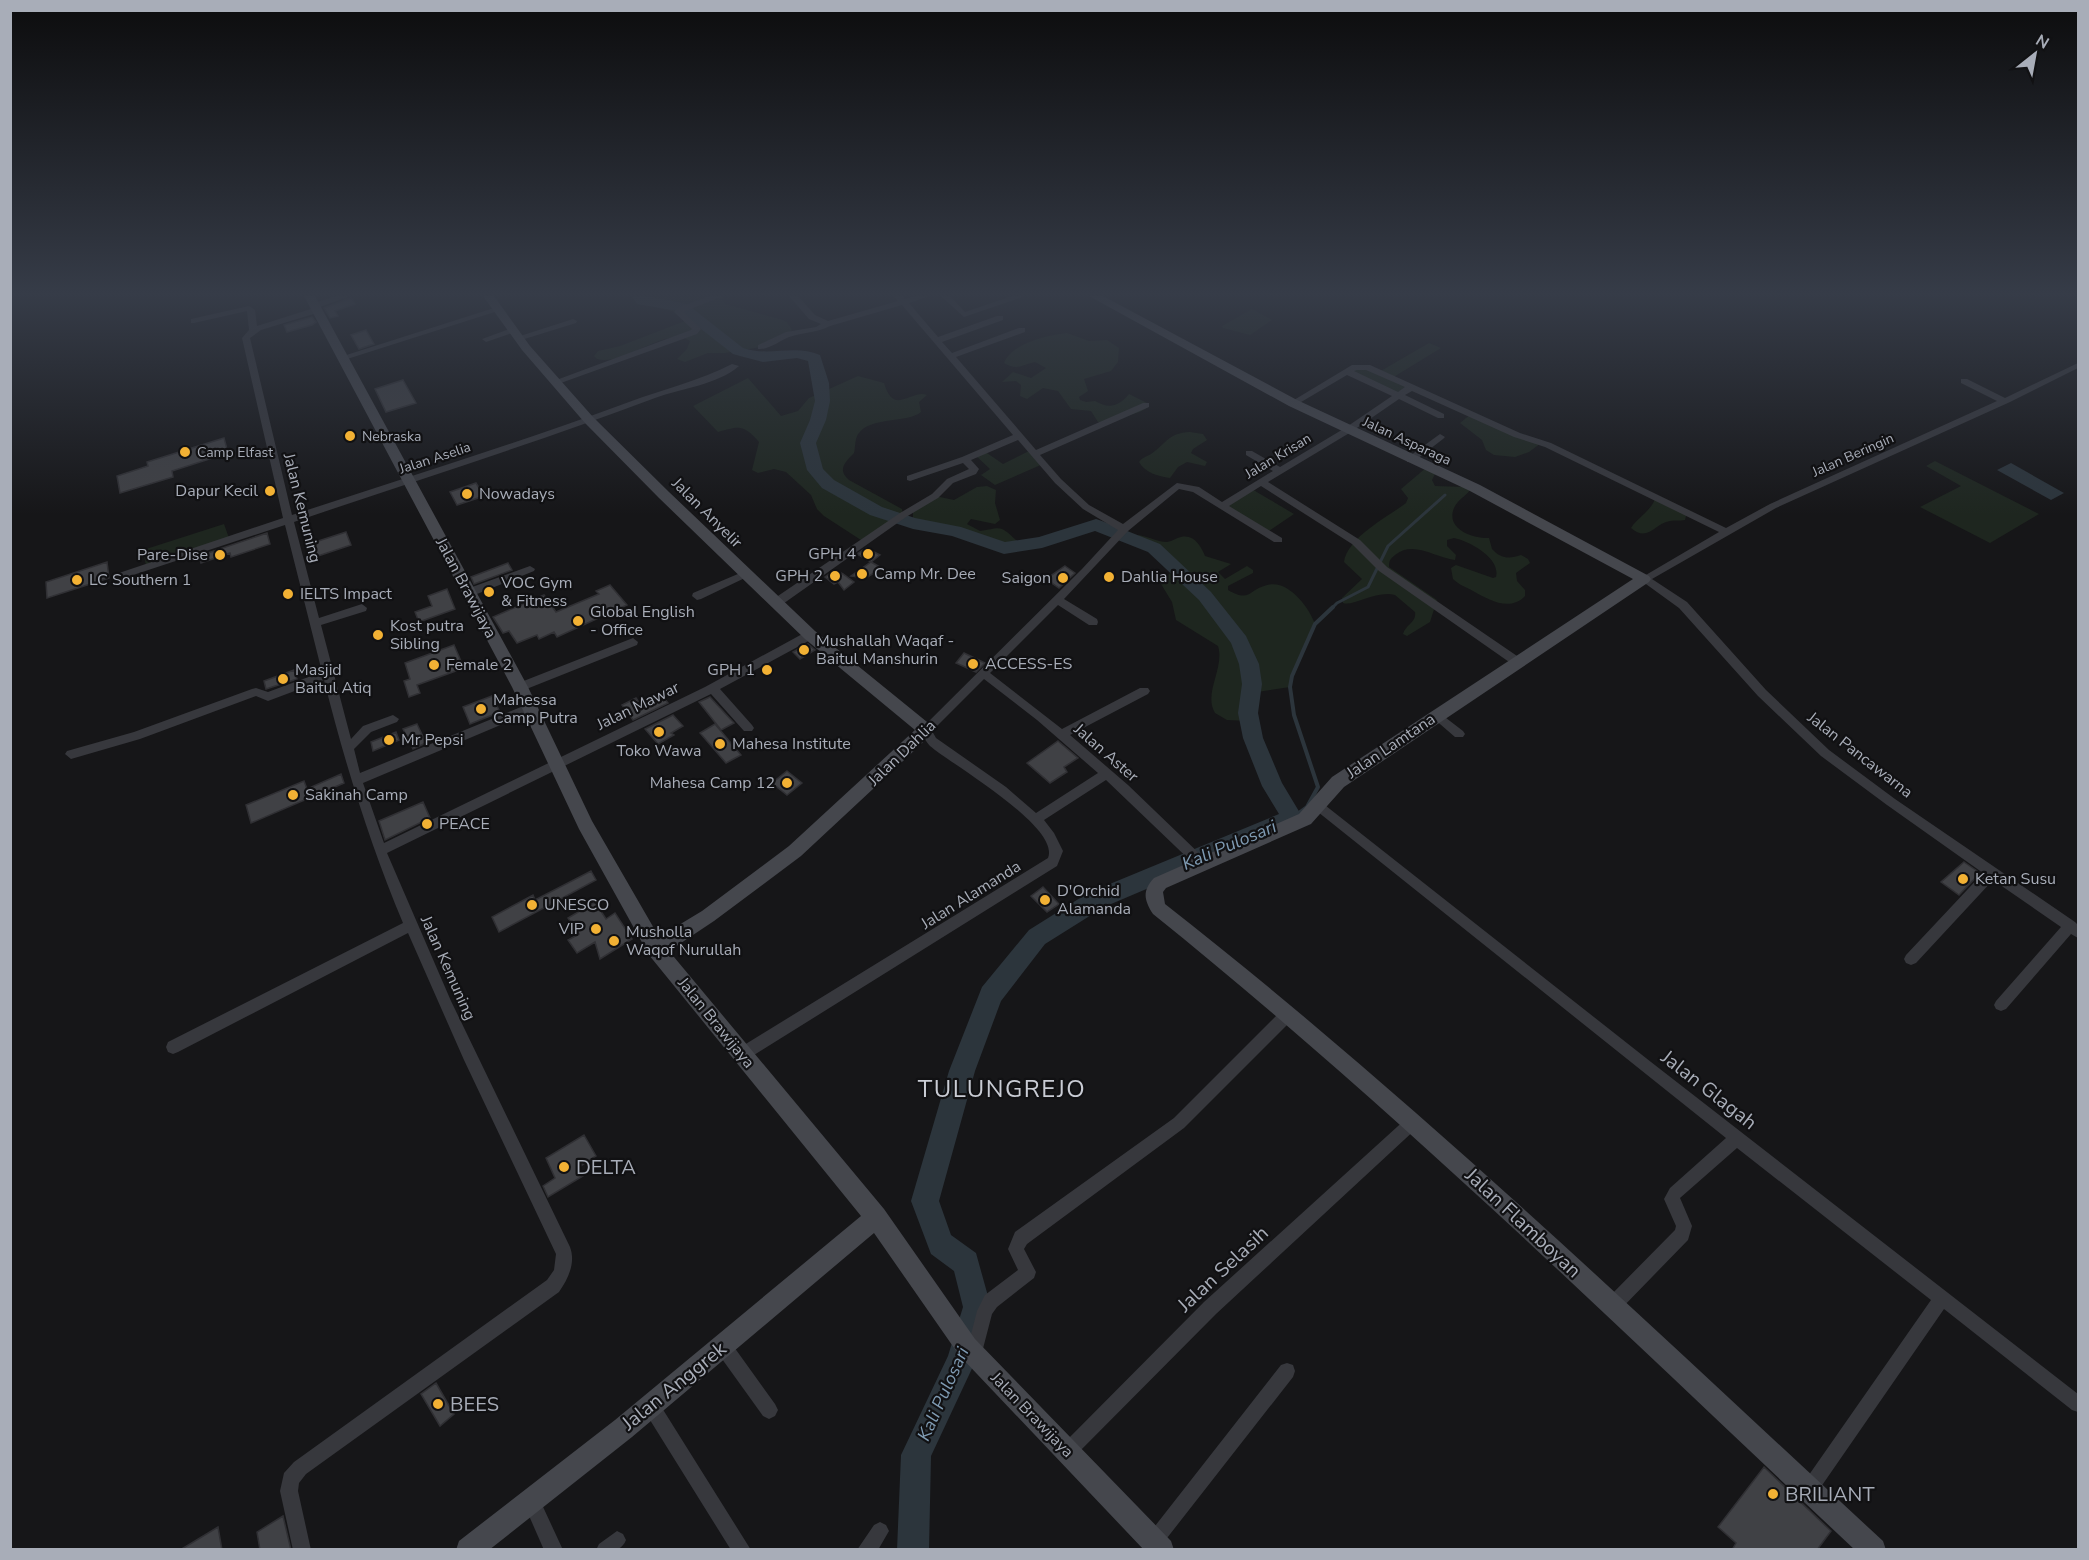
<svg xmlns="http://www.w3.org/2000/svg" width="2089" height="1560" viewBox="0 0 2089 1560" font-family="'Nunito Sans',sans-serif">
  <rect width="100%" height="100%" fill="#161618"/>
  <path fill="#1e261f" d="M639,296H725L722,299L725,304L783,320L787,322L792,330L789,334L761,347L725,353H708L685,362L677,359L687,349L690,341C666,325 624,367 597,359L594,356L598,351L620,346L685,321L681,314C668,309 647,308 639,296Z
    M1252,309L1272,320L1250,335L1223,328L1222,326Z
    M1067,333L1089,341L1107,340L1119,348L1118,362L1111,371L1084,379L1088,391L1079,397L1080,400L1086,402L1095,401C1109,409 1118,407 1129,394L1149,404L1148,407C1141,413 1134,413 1126,416C1114,421 1111,427 1098,422L1091,411L1071,409L1058,391L1043,388L1027,399L1020,396L1021,385L1016,381L1002,382L1013,372L1031,378L1046,368L1035,362C1022,365 1016,371 1004,363C1012,343 1048,335 1067,333Z
    M1429,343L1441,348L1392,378L1411,387L1398,396L1348,372L1355,367L1379,372Z
    M858,376L884,383C894,417 911,389 927,395L919,402L921,412C908,424 863,415 856,439C855,443 855,449 854,453C845,462 837,470 849,480L902,509L903,515L864,542L824,516L817,509L811,495L786,472L774,469L758,473L752,470L759,442C743,424 740,426 718,432L693,406L748,378L781,416L798,411L809,398Z
    M1471,414L1541,443L1529,452L1515,457L1494,455L1486,450L1482,440L1460,423Z
    M1190,432L1203,434L1207,440L1193,449L1191,453L1207,462L1205,466L1187,462L1178,467L1170,478C1158,476 1145,473 1139,462C1143,457 1146,457 1151,454C1167,443 1168,433 1190,432Z
    M1031,450L1043,464L995,485L981,475L990,469L975,455L984,451L1003,464Z
    M1935,461L2039,514L1990,543L1920,507L1961,486L1926,466Z
    M1427,467L1435,474L1432,480L1435,486L1466,487L1470,490C1465,497 1458,499 1454,508C1445,530 1475,539 1489,538L1492,549C1501,559 1510,559 1521,555L1528,559L1530,563L1516,573L1517,581L1525,590V596C1510,612 1489,600 1473,591C1466,587 1459,585 1453,579L1451,568L1456,565L1493,578L1496,577C1501,558 1469,541 1454,538L1447,540V546L1456,555L1455,560C1435,558 1414,540 1395,555C1390,559 1389,561 1389,567L1437,600L1430,622L1407,636L1403,634C1405,625 1417,622 1415,612L1395,595C1376,590 1353,607 1343,603L1342,598L1362,579L1344,562C1348,537 1386,518 1406,503L1408,498L1401,489Z
    M987,486L996,490L995,503L1000,520L995,524L971,519L967,524L980,531C1001,528 999,524 1016,540L1014,546L1004,548L955,531L913,523V512L935,496L954,500L977,487Z
    M1250,488L1294,514L1266,533L1222,506Z
    M1655,499L1687,512L1685,520C1680,521 1675,520 1670,521C1655,523 1648,543 1631,528C1638,517 1650,512 1655,499Z
    M224,524L229,538L146,566L143,550Z
    M1139,535C1149,537 1158,542 1167,542C1173,541 1176,538 1181,537C1194,534 1201,546 1205,556L1231,564L1218,572L1225,579L1247,566L1253,570V573L1228,586V590C1250,603 1248,590 1267,585C1288,579 1309,607 1315,624L1292,676L1290,687L1251,693L1249,721L1227,720L1215,713C1203,693 1225,668 1218,646L1176,620L1172,602L1161,584L1170,573C1168,559 1148,551 1137,543L1136,537Z"/>
  <path fill="#2c353c" d="M2011,463L2064,493L2051,500L1997,470Z"/>
  <g fill="none" stroke-linecap="round" stroke-linejoin="round">
    <path stroke="#2c353c" stroke-width="3" d="M1331,609L1337,603L1368,587L1388,546L1445,495"/>
    <path stroke="#2c353c" stroke-width="4" d="M1292,818L1307,807L1318,787L1294,715L1290,687L1292,676L1315,624L1333,607"/>
    <path fill="#2c353c" fill-rule="evenodd" d="M632,296H646L687,304L743,348C769,357 795,344 820,355L829,383L830,401L826,420L816,443L823,469L834,480L882,507L915,518L961,527L1005,542L1039,537L1096,519L1102,521L1160,544L1211,592L1246,636L1259,664L1262,684L1258,713L1263,738L1282,783L1303,818L1300,824L1104,907L1045,944L1001,1001L975,1071L939,1201L951,1235L976,1253L991,1307L976,1360L931,1456L929,1550H897L901,1455L948,1356L963,1307L954,1271L931,1254L911,1201L949,1071L982,987L1029,930L1088,893L1279,814L1262,786L1243,738L1238,713L1242,684L1239,664L1231,643L1199,600L1148,552L1095,531L1042,548L1004,554L952,536L913,529L870,515L822,488L807,470L800,443L810,420L815,401L808,361L797,358L763,362L740,356L733,354L678,311L637,304Z"/>
  </g>
  <path fill="#404145" stroke="#303034" stroke-width="1.5" d="M351,298L355,304L335,311L338,316L330,318L324,308Z
    M312,317L316,322L312,325L287,332L284,325Z
    M366,330L374,344L359,349L351,335Z
    M403,380L416,403L386,412L375,389Z
    M224,438L228,453L172,471L173,477L120,493L117,476L148,466L147,462Z
    M476,483L484,496L457,505L450,492Z
    M346,532L351,545L309,559L306,545Z
    M267,533L270,544L231,557L230,553L201,563L199,556Z
    M866,548L880,555L871,562L857,554Z
    M107,562L109,578L47,598L46,582Z
    M871,562L882,568L866,578L851,576Z
    M508,563L512,570L474,584L471,577Z
    M1065,566L1075,573L1059,588L1046,579Z
    M835,570L843,574L854,582L844,590L838,582L834,584L825,577Z
    M610,585L627,605L557,637L554,632L539,639L537,635L517,643L509,631L503,633L493,617L544,595L556,612L599,594L596,591Z
    M447,589L455,609L419,622L415,612L432,606L428,596Z
    M808,644L815,650L800,659L793,652Z
    M454,645L464,668L417,685L420,693L409,697L404,681L410,679L405,663Z
    M964,653L985,663L976,672L956,663Z
    M294,670L297,679L266,689L264,681Z
    M661,694L668,703L633,720L622,705L636,698L641,705Z
    M492,696L500,712L470,724L463,707Z
    M710,697L734,723L721,730L699,702Z
    M673,715L683,726L671,733L674,735L658,744L645,729Z
    M417,724L426,743L413,749L403,729Z
    M715,724L741,755L726,763L700,733Z
    M396,732L399,740L373,751L371,742Z
    M1058,741L1078,758L1064,767L1067,772L1050,783L1027,763Z
    M787,771L802,783L787,795L772,783Z
    M341,774L344,783L251,823L246,805L304,781L307,789Z
    M423,802L430,818L385,840L379,821Z
    M1964,862L1980,873L1959,895L1941,882Z
    M591,871L596,880L499,932L492,917L533,895L535,900Z
    M1043,887L1059,904L1047,912L1031,896Z
    M595,902L606,919L615,913L632,939L600,959L595,942L577,953L568,940L579,934L568,918Z
    M584,1135L596,1156L579,1167L583,1176L548,1197L543,1186L555,1178L546,1158Z
    M436,1383L454,1414L440,1426L421,1394Z
    M1764,1467L1831,1531L1817,1550H1732L1736,1543L1718,1527Z
    M283,1516L291,1550H260L257,1532Z
    M218,1527L222,1550H180Z"/>
  <g fill="none" stroke-linecap="round" stroke-linejoin="round">
    <path fill="#37383d" fill-rule="evenodd" d="M336,296H350L317,308L321,310L320,312L261,330L250,338L292,515C405,478 518,443 629,402C664,389 699,381 732,364L739,366C717,385 682,388 655,398C536,443 414,481 294,522L319,618L362,604L367,608L366,611L321,625L351,739L363,726L393,715L399,719L397,722L371,732L354,749L360,773L526,705H534L536,708L534,711L363,783L384,843L705,687L806,632H814L815,635L814,638L720,689L752,725L754,728L752,731H744L711,694L387,853L451,1001L570,1247C576,1263 568,1279 559,1292L306,1474L299,1483L298,1491L311,1550H293L280,1491L284,1473L294,1462L547,1280L554,1270L556,1254L464,1060L408,933L178,1052L173,1054L168,1052L166,1047L168,1042L403,923C370,844 345,764 324,680L268,701L256,696L140,739L71,759L65,754L67,751L134,732L252,689L256,688L268,692L322,672L285,525L121,579H113L112,577L113,575L283,518L242,338L249,330L247,311L194,323H191V319L249,306L255,310L257,326L314,308L310,306L311,304Z
      M710,296H723L683,312L701,329L697,334L558,384L551,382L691,330L692,329L674,312L679,307Z
      M789,296H798L815,315L828,321L898,301L894,296H903L905,299L915,296H929L909,303L938,337L997,316H1003V320L942,342L952,353L1019,328H1025V332L956,357L1036,450L1143,403H1149V407L1040,455L1061,479L1089,505L1123,524L1177,483L1199,487L1222,502L1273,471L1246,455V451H1252L1280,467L1345,428L1392,396L1347,375L1296,405L1293,406L1289,403L1352,365H1370L1520,433L1551,443L1726,528L1770,504L1997,401L1961,383V379H1967L2005,398L2078,363V368L2010,402L1776,508L1652,579L1687,602L1766,690L1829,750L1895,799L2075,922L2078,925V938L2071,934L2006,1009L2001,1011L1996,1009L1994,1005L1996,1001L2061,927L1993,880L1916,963L1911,965L1906,963L1904,959L1906,955L1983,873L1887,805L1821,756L1758,696L1679,608L1639,579L1719,532L1545,447L1514,437L1412,391L1405,395L1444,414V418H1438L1399,399L1351,432L1268,482L1360,540L1387,567L1520,658L1522,661L1520,664H1512L1379,571L1352,544L1261,486L1229,506L1282,538V542H1274L1193,492L1179,489L1128,531L1064,599L1097,619L1098,622L1097,625H1089L1058,605L990,673L1062,729L1140,688H1148L1150,691L1148,694L1070,735L1128,785L1206,860L1208,864L1206,868L1202,869L1198,868L1106,780L1044,820L1054,833L1063,851L1057,866L746,1060L741,1062L736,1060L734,1055L736,1050L1048,858C1061,827 951,764 930,746C926,742 923,735 920,730L1082,569L1118,530L1083,509L1055,483L1018,440L971,460L979,469L976,474L953,483L938,498L906,517L780,606H772L771,603L772,600L900,513L932,494L947,479L969,469L963,463L910,481L907,480V476L962,457L1013,435L902,305L830,326C817,333 803,332 789,337C779,341 769,350 758,349V345L786,332L816,327L821,324L809,319ZM1357,370H1366L1405,387L1398,392L1354,371ZM984,679L1037,720L1098,773L1036,813L1006,787L936,738L932,731Z
      M941,296H950L965,312L1012,296H1025L964,317Z
      M494,308L501,310L344,360L337,358Z
      M573,319L577,321L576,323L518,341L514,338Z
      M512,328H515V332L486,342L482,339Z
      M1440,434L1445,437L1443,439L1413,462H1407V458Z
      M530,566L535,569L534,571L472,596L468,597L463,593L464,590Z
      M745,571L750,574L749,576L701,599L697,600L692,596L693,593Z
      M633,638L638,642L637,645L524,690L520,691L514,687L516,684Z
      M1437,711L1463,731L1465,734L1463,737H1455L1433,718L1431,715Z
      M1317,800L1321,802L1651,1062L2078,1394V1412L2072,1410L1944,1309L1816,1494L1810,1497L1804,1494L1801,1488L1804,1482L1931,1300L1737,1148L1680,1198L1692,1226L1688,1240L1618,1312L1612,1314L1606,1312L1604,1306L1606,1300L1675,1230L1676,1226L1664,1199L1670,1188L1726,1138L1313,808L1311,805L1313,802Z
      M1288,1008L1293,1009L1295,1014L1293,1019L1184,1128L1027,1244L1024,1249L1036,1272L1034,1278L997,1307L992,1314L980,1360L974,1362L968,1360L966,1354L977,1311L985,1295L1018,1270L1008,1249L1015,1232L1174,1118L1283,1009Z
      M1413,1115L1418,1117L1420,1122L1418,1127L1216,1314L1073,1458L1067,1461L1061,1458L1058,1452L1061,1446L1204,1302L1408,1117Z
      M723,1338L729,1340L775,1404L778,1410L775,1416L769,1419L763,1416L717,1352L715,1346L717,1340Z
      M1287,1363L1293,1365L1295,1371L1293,1377L1160,1547L1156,1550L1148,1547L1145,1541L1148,1535L1281,1365Z
      M651,1397L657,1400L751,1550H731L645,1412L642,1406L645,1400Z
      M532,1493L538,1496L563,1550H544L523,1502L526,1496Z
      M880,1522L886,1525L889,1531L878,1550H857L874,1525Z
      M617,1531L623,1534L626,1540C621,1553 609,1550 596,1550L599,1544Z"/>
    <path fill="#45474d" fill-rule="evenodd" d="M304,296H315L528,687L592,821L659,937L702,911L789,846L915,730L805,639L659,498L585,423L522,350L483,296H494L530,346L593,417L669,492L815,631L932,726L934,730L932,734L801,856L714,921L669,951L884,1209L975,1339L1171,1541L1174,1550H1144L959,1355L874,1233L632,1437L489,1550H456L459,1541L615,1420L861,1216L649,955L579,829L512,687Z
      M1089,296H1103L1297,400L1480,485L1649,576L1651,579L1649,582L1344,787L1311,824L1166,888L1163,892L1165,904C1417,1101 1648,1324 1883,1541L1886,1550H1855C1625,1334 1399,1112 1153,914C1144,900 1142,891 1154,878L1299,814L1332,777L1633,579L1470,491L1289,406Z"/>
  </g>
  <linearGradient id="sky" x2="0" y2="1"><stop stop-color="#0c0c0d"/><stop offset="0.57" stop-color="#363c48"/><stop offset="1" stop-color="#363c48" stop-opacity="0"/></linearGradient>
  <rect width="2089" height="515" fill="url(#sky)"/>
  <g fill="#f2b134" stroke="#111113" stroke-width="2">
    <circle cx="350" cy="436" r="6"/>
    <circle cx="185" cy="452" r="6"/>
    <circle cx="270" cy="491" r="6"/>
    <circle cx="467" cy="494" r="6"/>
    <circle cx="868" cy="554" r="6"/>
    <circle cx="220" cy="555" r="6"/>
    <circle cx="862" cy="574" r="6"/>
    <circle cx="835" cy="576" r="6"/>
    <circle cx="1109" cy="577" r="6"/>
    <circle cx="1063" cy="578" r="6"/>
    <circle cx="77" cy="580" r="6"/>
    <circle cx="489" cy="592" r="6"/>
    <circle cx="288" cy="594" r="6"/>
    <circle cx="578" cy="621" r="6"/>
    <circle cx="378" cy="635" r="6"/>
    <circle cx="804" cy="650" r="6"/>
    <circle cx="973" cy="664" r="6"/>
    <circle cx="434" cy="665" r="6"/>
    <circle cx="767" cy="670" r="6"/>
    <circle cx="283" cy="679" r="6"/>
    <circle cx="481" cy="709" r="6"/>
    <circle cx="659" cy="732" r="6"/>
    <circle cx="389" cy="740" r="6"/>
    <circle cx="720" cy="744" r="6"/>
    <circle cx="787" cy="783" r="6"/>
    <circle cx="293" cy="795" r="6"/>
    <circle cx="427" cy="824" r="6"/>
    <circle cx="1963" cy="879" r="6"/>
    <circle cx="1045" cy="900" r="6"/>
    <circle cx="532" cy="905" r="6"/>
    <circle cx="596" cy="929" r="6"/>
    <circle cx="614" cy="941" r="6"/>
    <circle cx="564" cy="1167" r="6"/>
    <circle cx="438" cy="1404" r="6"/>
    <circle cx="1773" cy="1494" r="6"/>
  </g>
  <g text-anchor="middle" dominant-baseline="central" stroke-width="4.5" stroke-linejoin="round" paint-order="stroke">
    <g font-size="14" fill="#a8adb8" stroke="#111113" text-anchor="start">
      <text x="362" y="436">Nebraska</text>
      <text x="197" y="452">Camp Elfast</text>
    </g>
    <g font-size="14" fill="#a8adb8" stroke="#111113">
      <text transform="translate(1407 441) rotate(25)">Jalan Asparaga</text>
      <text transform="translate(1853 455) rotate(-24)">Jalan Beringin</text>
      <text transform="translate(1278 456) rotate(-31)">Jalan Krisan</text>
      <text transform="translate(435 458) rotate(-18)">Jalan Aselia</text>
    </g>
    <g font-size="16" fill="#a8adb8" stroke="#111113" text-anchor="start">
      <text x="258" y="491" text-anchor="end">Dapur Kecil</text>
      <text x="479" y="494">Nowadays</text>
      <text x="856" y="554" text-anchor="end">GPH 4</text>
      <text x="208" y="555" text-anchor="end">Pare-Dise</text>
      <text x="874" y="574">Camp Mr. Dee</text>
      <text x="823" y="576" text-anchor="end">GPH 2</text>
      <text x="1121" y="577">Dahlia House</text>
      <text x="1051" y="578" text-anchor="end">Saigon</text>
      <text x="89" y="580">LC Southern 1</text>
      <text x="501" y="583">VOC Gym<tspan x="501" dy="18">&amp; Fitness</tspan></text>
      <text x="300" y="594">IELTS Impact</text>
      <text x="590" y="612">Global English<tspan x="590" dy="18">- Office</tspan></text>
      <text x="390" y="626">Kost putra<tspan x="390" dy="18">Sibling</tspan></text>
      <text x="816" y="641">Mushallah Waqaf -<tspan x="816" dy="18">Baitul Manshurin</tspan></text>
      <text x="985" y="664">ACCESS-ES</text>
      <text x="446" y="665">Female 2</text>
      <text x="295" y="670">Masjid<tspan x="295" dy="18">Baitul Atiq</tspan></text>
      <text x="755" y="670" text-anchor="end">GPH 1</text>
      <text x="493" y="700">Mahessa<tspan x="493" dy="18">Camp Putra</tspan></text>
      <text x="401" y="740">Mr Pepsi</text>
      <text x="732" y="744">Mahesa Institute</text>
      <text x="659" y="751" text-anchor="middle">Toko Wawa</text>
      <text x="775" y="783" text-anchor="end">Mahesa Camp 12</text>
      <text x="305" y="795">Sakinah Camp</text>
      <text x="439" y="824">PEACE</text>
      <text x="1975" y="879">Ketan Susu</text>
      <text x="1057" y="891">D'Orchid<tspan x="1057" dy="18">Alamanda</tspan></text>
      <text x="544" y="905">UNESCO</text>
      <text x="584" y="929" text-anchor="end">VIP</text>
      <text x="626" y="932">Musholla<tspan x="626" dy="18">Waqof Nurullah</tspan></text>
    </g>
    <g font-size="16" fill="#a8adb8" stroke="#111113">
      <text transform="translate(302 508) rotate(76)">Jalan Kemuning</text>
      <text transform="translate(707 513) rotate(45)">Jalan Anyelir</text>
      <text transform="translate(466 588) rotate(62)">Jalan Brawijaya</text>
      <text transform="translate(638 706) rotate(-26)">Jalan Mawar</text>
      <text transform="translate(1391 746) rotate(-34)">Jalan Lamtana</text>
      <text transform="translate(902 753) rotate(-44)">Jalan Dahlia</text>
      <text transform="translate(1106 753) rotate(41)">Jalan Aster</text>
      <text transform="translate(1860 755) rotate(38)">Jalan Pancawarna</text>
      <text transform="translate(971 895) rotate(-32)">Jalan Alamanda</text>
      <text transform="translate(448 968) rotate(66)">Jalan Kemuning</text>
      <text transform="translate(716 1023) rotate(51)">Jalan Brawijaya</text>
      <text transform="translate(1032 1415) rotate(46)">Jalan Brawijaya</text>
    </g>
    <g font-size="18" font-style="italic" fill="#7f9bb3" stroke="#111113">
      <text transform="translate(1229 845) rotate(-23)">Kali Pulosari</text>
      <text transform="translate(943 1394) rotate(-66)">Kali Pulosari</text>
    </g>
    <g font-size="20" fill="#a8adb8" stroke="#111113">
      <text transform="translate(1709 1090) rotate(38)">Jalan Glagah</text>
      <text transform="translate(1523 1223) rotate(43)">Jalan Flamboyan</text>
      <text transform="translate(1223 1269) rotate(-43)">Jalan Selasih</text>
      <text transform="translate(674 1386) rotate(-39)">Jalan Anggrek</text>
    </g>
    <g font-size="20" fill="#a8adb8" stroke="#111113" text-anchor="start">
      <text x="576" y="1167">DELTA</text>
      <text x="450" y="1404">BEES</text>
      <text x="1785" y="1494">BRILIANT</text>
    </g>
    <g font-size="24" letter-spacing="1.5" fill="#c9ccd4" stroke="#111113">
      <text x="1002" y="1089">TULUNGREJO</text>
    </g>
  </g>
  <rect width="2089" height="1560" fill="none" stroke="#a8adb8" stroke-width="24"/>
  <g transform="translate(2035 54) rotate(31)" stroke="#111113" stroke-width="4.5" paint-order="stroke">
  <path d="M0-4.5L10 22L0 15L-10 22Z" fill="#a8adb8"/>
  <text y="-9" font-size="16" font-weight="bold" text-anchor="middle" fill="#a8adb8">N</text>
  </g>
</svg>
